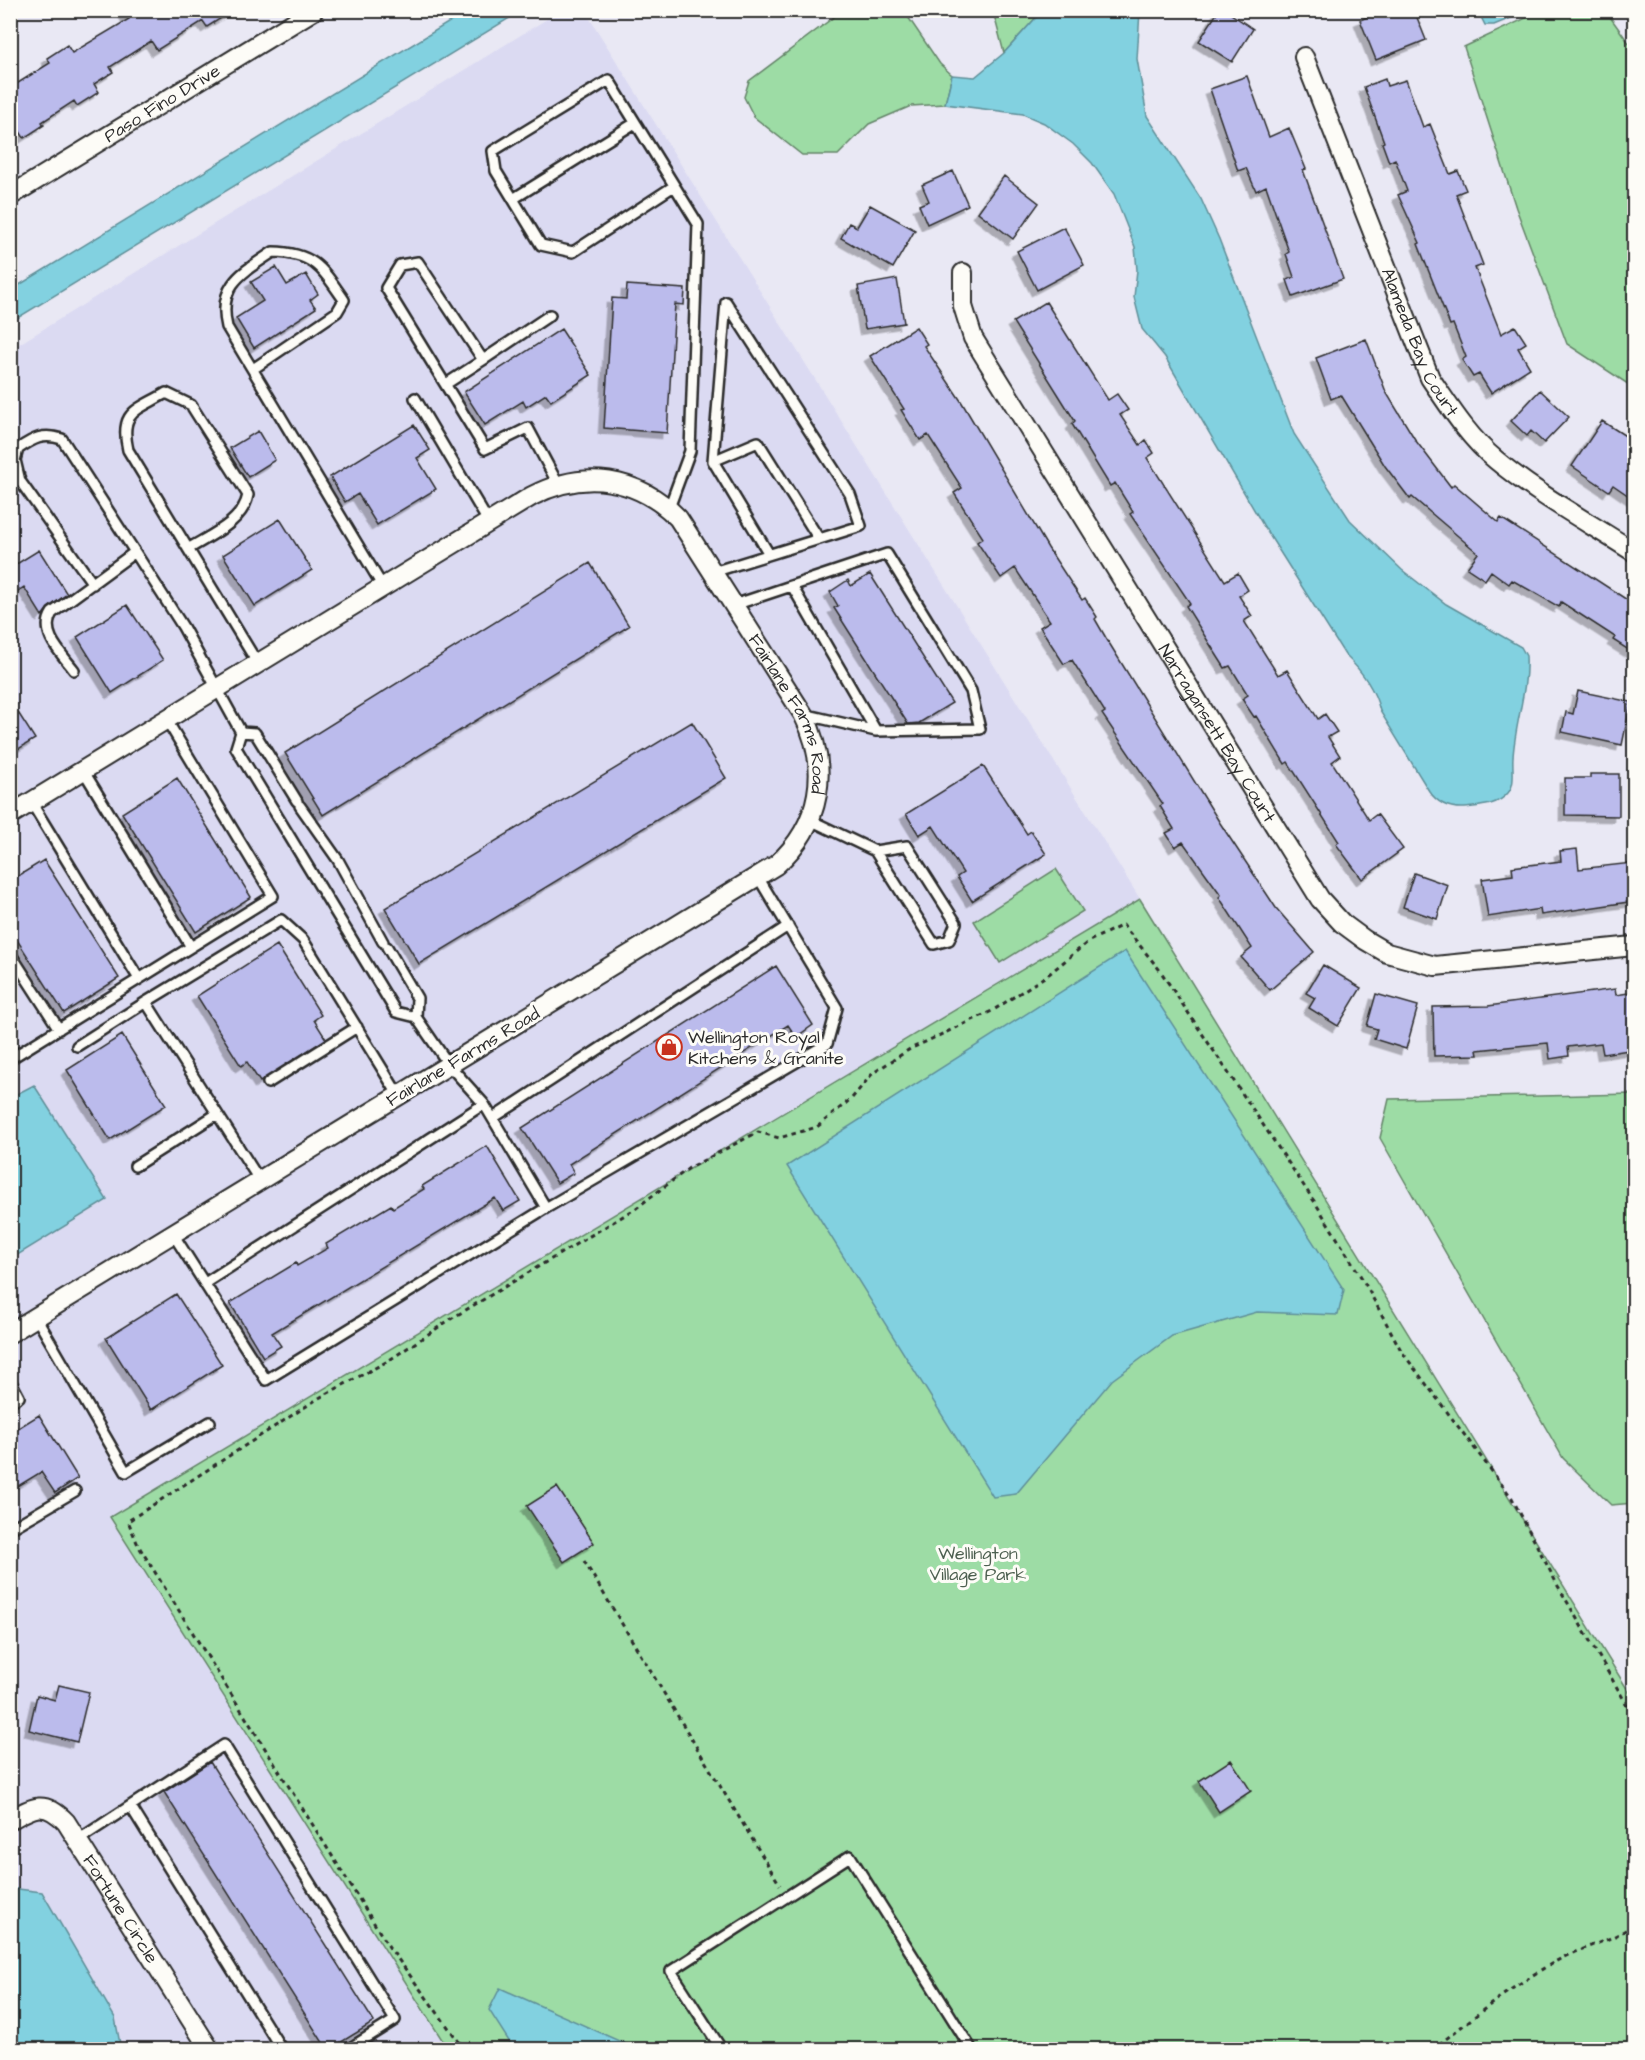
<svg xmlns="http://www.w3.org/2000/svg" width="1645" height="2060" viewBox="0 0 1645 2060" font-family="'Architects Daughter',sans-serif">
  <defs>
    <filter id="shadow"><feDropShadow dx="-5.5" dy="5.5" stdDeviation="0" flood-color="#0004"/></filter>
  </defs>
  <rect width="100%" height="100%" fill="#e9e8f4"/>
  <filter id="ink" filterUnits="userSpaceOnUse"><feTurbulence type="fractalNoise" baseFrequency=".0167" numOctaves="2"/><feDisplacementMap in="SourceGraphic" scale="12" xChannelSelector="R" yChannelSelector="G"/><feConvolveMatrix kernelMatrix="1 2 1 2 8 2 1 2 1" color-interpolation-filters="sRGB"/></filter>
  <g filter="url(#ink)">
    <path fill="#dbdaf2" d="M560,11H585L1140,899L110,1517L448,2049L11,2050V349Z"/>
    <path fill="#9ddca5" stroke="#648468" stroke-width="1.5" d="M1605,10L1634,50V388L1567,344L1516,208L1464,47L1541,11Z
      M842,11H904L940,64L952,75L945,104L911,106L869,124L838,155H802L754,117L744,97L749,81Z
      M993,11H1042L1004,53Z
      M1056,869L1083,911L1000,963L974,921Z
      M1140,899L1634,1700V2049H448L110,1517Z
      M1634,1094V1503L1611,1505L1563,1458L1380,1138L1389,1099Z"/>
    <path fill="#82d1e0" stroke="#5f8f98" stroke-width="1.5" d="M469,10L521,11L11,322V290Z
      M1042,11H1140L1137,59L1147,116L1201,199L1219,239L1294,434L1350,520L1402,570L1446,604L1521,647L1526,656C1528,690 1515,723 1513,757C1512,769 1516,784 1508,793C1497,806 1481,806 1465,808C1450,809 1438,804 1429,791L1380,711C1375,690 1361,670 1345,655L1263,525L1165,357L1142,329L1134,297L1137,270L1135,247L1114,194L1092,163L1073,144L1044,123L1023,114L945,104L952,75L975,77L1004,53Z
      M1478,11V10L1528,11L1494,25H1485Z
      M1125,951L1344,1290L1338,1315L1257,1312L1172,1336L1112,1380L1016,1494L993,1497L787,1166Z
      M34,1085L107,1200L11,1259V1097Z
      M10,1888L42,1892L115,2018L121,2049H11Z
      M500,1988L637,2049H514L489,2010Z"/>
    <path fill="#bbbbec" stroke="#2b2b2b" stroke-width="1.5" filter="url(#shadow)" d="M123,10H234L207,27L203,21L157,50L151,41L110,67L113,72L94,84L99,92L77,106L74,101L42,122L44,125L24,138L10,116V88L50,63L47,58L67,45L72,53L129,19Z
      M1219,10H1225L1253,29L1232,62L1199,41Z
      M1383,10H1414L1426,40L1376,60L1360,20Z
      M1247,76L1269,137L1289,128L1306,169L1303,170L1343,279L1293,297L1287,280L1294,277L1286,254L1289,252L1266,186L1256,191L1246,168L1238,171L1210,89Z
      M1385,79L1387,86L1406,80L1423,127L1430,124L1450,174L1458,171L1466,190L1456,194L1483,265L1475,268L1501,334L1515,326L1526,343L1518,348L1530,368L1491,393L1479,374L1473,377L1462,360L1466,357L1453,324L1450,325L1418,244L1420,243L1398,195L1407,191L1395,159L1389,162L1382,143L1384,142L1364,87Z
      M953,171L968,205L927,224L919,205L929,201L922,185Z
      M1004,176L1039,203L1013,239L978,212Z
      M870,205L915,230L893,268L841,238L849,223L857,227Z
      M1064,227L1084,265L1037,290L1017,251Z
      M276,267L287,285L306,274L318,294L310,300L316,308L254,348L236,318L263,301L251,282Z
      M897,279L904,323L865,329L858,286Z
      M627,285L685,289L684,305L675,304L667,433L604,428L612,298L626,299Z
      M1046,302L1108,400L1117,394L1128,410L1120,415L1140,445L1146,440L1154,453L1147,458L1225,581L1238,573L1248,590L1239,596L1252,616L1244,621L1278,675L1287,670L1318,719L1325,714L1337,732L1328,737L1340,756L1332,762L1369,820L1377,814L1403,849L1362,879L1336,844L1339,842L1288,762L1285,764L1256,716L1254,717L1242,699L1248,695L1230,666L1225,668L1211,646L1186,606L1190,603L1130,514L1133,512L1115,483L1110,486L1072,424L1075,421L1013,322Z
      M916,327L927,344L924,346L961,401L1048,548L1082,600L1085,598L1097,617L1095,619L1106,638L1220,823L1276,908L1314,952L1270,990L1241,957L1252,948L1219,897L1221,895L1183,842L1175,847L1166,833L1174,829L1160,806L1163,804L1102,714L1105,712L1072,660L1064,664L1040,627L1050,621L1015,568L1001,578L977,542L983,538L954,493L962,488L928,435L920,440L901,410L904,409L870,356Z
      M561,329L591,375L551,401L546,394L526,407L523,401L485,425L464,392Z
      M1366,339L1386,392L1416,441L1451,487L1454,484L1498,522L1501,518L1635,605V654L1613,640L1615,637L1561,602L1559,607L1512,580L1509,584L1491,571L1485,580L1467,568L1478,553L1412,497L1410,499L1385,466L1341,395L1331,399L1316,358Z
      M1540,390L1569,417L1544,443L1531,431L1527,436L1511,421Z
      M1602,421L1635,442V500L1613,485L1609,491L1572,466Z
      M414,425L430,450L417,458L436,489L377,525L358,494L345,502L330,477Z
      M258,431L275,460L248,477L230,448Z
      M280,519L312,570L255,606L223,555Z
      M39,550L67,594L48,608L42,616L24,587L18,591L10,580V568Z
      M590,563L629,626L323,815L285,753Z
      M870,574L952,703L919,723L908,724L834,608L838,606L830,592L848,580L851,586Z
      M127,605L163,660L112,693L77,637Z
      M1578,691L1631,702L1622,745L1562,732L1566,712L1573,714Z
      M10,700L35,739L10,754Z
      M692,722L726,778L419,964L385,908Z
      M983,766L1027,834L1031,831L1046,854L972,901L957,877L963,873L933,826L919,835L906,814Z
      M1590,774H1619V816L1565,815V778H1590Z
      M177,778L251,897L196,932L122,813Z
      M1577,849L1579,869L1632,863L1635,901L1541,915L1540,909L1488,917L1482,879L1513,875L1512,867L1561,861L1560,851Z
      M44,860L119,978L64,1013L10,929V881Z
      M1414,873L1448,885L1437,919L1403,907Z
      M277,945L321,1015L314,1020L326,1039L260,1082L247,1062L241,1066L197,996Z
      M1323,965L1361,988L1338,1026L1309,1008L1315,998L1306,993Z
      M776,966L813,1025L796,1037L788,1025L569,1164L574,1173L557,1183L522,1128Z
      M1615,989L1616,995L1635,992V1049L1603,1054L1601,1043L1568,1047L1569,1056L1550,1059L1548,1043L1477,1050L1478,1055L1434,1056L1433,1007L1488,1006Z
      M1376,994L1418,1006L1406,1049L1374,1039L1377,1029L1367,1026Z
      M122,1035L166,1105L110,1140L67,1070Z
      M487,1146L520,1201L503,1211L495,1198L272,1333L281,1346L263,1357L230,1303L296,1263L297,1266L328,1248L326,1244L391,1205L393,1208L424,1189L422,1186Z
      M176,1294L222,1365L151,1410L106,1338Z
      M39,1415L78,1478L55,1493L41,1472L10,1491V1433Z
      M557,1487L594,1543L564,1562L527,1506Z
      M59,1685L89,1692L77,1742L29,1730L37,1695L55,1700Z
      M1231,1760L1251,1791L1219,1812L1199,1781Z
      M210,1762L374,2022L330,2049H327L164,1792Z"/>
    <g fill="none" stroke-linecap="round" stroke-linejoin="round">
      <g stroke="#2b2b2b" stroke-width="14">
        <path id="service" d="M513,199L635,123
          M483,360L550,315
          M253,369L337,312L344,300C322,268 314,253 273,252C242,273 217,285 227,327L383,587
          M446,384L483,360L418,262L400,265L386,288L485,449L528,428L558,484
          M415,398L489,523
          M713,461L758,442L819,539
          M669,508L690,451L698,224L609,80L493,151L496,171L541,245L573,252L674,186
          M188,549C211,535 243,522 248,495L191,405L166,393C136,411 119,411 128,450L258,664
          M713,572L861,526L850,494L726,302L713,461L769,554
          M93,584L20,481L15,460L18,449C34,438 43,433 62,439L135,552
          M792,586L876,731
          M734,605L887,554L971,691L980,729L876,731L803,714
          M74,670C62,654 39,633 52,613L135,552L183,627L241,732L236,748L396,1012L416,1017
          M241,732L255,733L297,801
          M83,770L191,947
          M31,802L139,979
          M300,806L338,860L383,942
          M810,820L875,851L934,944L949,940L956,923L907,846L875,851
          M10,953L59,1029
          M77,1046L146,1002
          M10,1059L273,896L166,719
          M268,1083L357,1027
          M493,1118L788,926
          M135,1166L217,1114
          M260,1181L146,1002L281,920L303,940L399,1096
          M546,1208L827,1044L837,1008L758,877
          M173,1234L266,1380L546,1208L484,1104L449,1065L416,1017L417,998L387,947
          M205,1283L484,1104
          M36,1317L126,1472L210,1422
          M10,1380L19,1397L10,1402
          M10,1529L75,1491
          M131,1807L282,2050
          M78,1840L224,1745L395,2020L347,2050
          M722,2050L671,1971L850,1856L972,2050"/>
      </g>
      <g stroke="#2b2b2b" stroke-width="22">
        <g id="minor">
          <path id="s1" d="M1304,57L1430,378C1449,406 1469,438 1496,460C1538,495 1588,522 1634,552"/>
          <path id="s2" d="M10,196L314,10"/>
          <path id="s3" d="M963,273V306L973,338L1320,899L1342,923L1365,940L1387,953L1435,966L1634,946"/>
          <path id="s4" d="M10,815L532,496C584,469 637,477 678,518L803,714C831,768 821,825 776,865L10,1333"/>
          <path id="s5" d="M10,1820C34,1806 45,1800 66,1822L210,2050"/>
        </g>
      </g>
      <path stroke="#2b2b2b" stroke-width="3" stroke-dasharray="4.5 4.5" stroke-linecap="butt" d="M584,1561L780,1885
        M465,2050L389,1947L138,1545L128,1521L319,1398L388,1361L454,1317L635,1209L689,1168L758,1132L779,1138L817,1127L852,1098L873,1073L910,1049L992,1011L1049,974L1089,941L1123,925L1159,969L1316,1204L1363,1280L1402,1352L1512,1498L1558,1586L1634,1717
        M1432,2050C1474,2017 1516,1982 1564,1957C1588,1945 1613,1941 1634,1924"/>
      <use href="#service" stroke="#fdfcf7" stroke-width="9"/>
      <use href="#minor" stroke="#fdfcf7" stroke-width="18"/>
    </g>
  </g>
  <defs>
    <g id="shop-ring" transform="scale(1.35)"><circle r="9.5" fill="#fdfcf7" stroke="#c8321e" stroke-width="1.5"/><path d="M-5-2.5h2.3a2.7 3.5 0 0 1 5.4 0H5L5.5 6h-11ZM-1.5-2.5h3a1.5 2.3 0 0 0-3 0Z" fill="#c8321e"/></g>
  </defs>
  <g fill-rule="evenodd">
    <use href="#shop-ring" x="669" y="1047"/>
  </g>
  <g text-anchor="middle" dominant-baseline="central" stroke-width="6" stroke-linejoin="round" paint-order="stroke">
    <g font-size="18" fill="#2b2b2b" stroke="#fdfcf7">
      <text stroke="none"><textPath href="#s2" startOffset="178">Paso Fino Drive</textPath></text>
      <text stroke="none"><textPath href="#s1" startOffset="308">Alameda Bay Court</textPath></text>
      <text stroke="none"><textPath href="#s4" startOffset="998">Fairlane Farms Road</textPath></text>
      <text stroke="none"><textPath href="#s3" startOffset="531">Narragansett Bay Court</textPath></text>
      <text transform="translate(463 1057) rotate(-31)">Fairlane Farms Road</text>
      <text stroke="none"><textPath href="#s5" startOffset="166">Fortune Circle</textPath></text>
    </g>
    <g font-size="18" fill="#2b2b2b" stroke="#fdfcf7" text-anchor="start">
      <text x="688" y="1037">Wellington Royal<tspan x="688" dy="21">Kitchens &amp; Granite</tspan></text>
    </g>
    <g font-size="18" fill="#4d6050" stroke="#fdfcf7">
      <text x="978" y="1553">Wellington<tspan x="978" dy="21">Village Park</tspan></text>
    </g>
  </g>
  <rect width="1645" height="2060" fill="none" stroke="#fdfcf7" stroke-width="36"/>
  <rect x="18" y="18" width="1609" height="2024" fill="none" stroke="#2b2b2b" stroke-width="2" filter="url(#ink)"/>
</svg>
